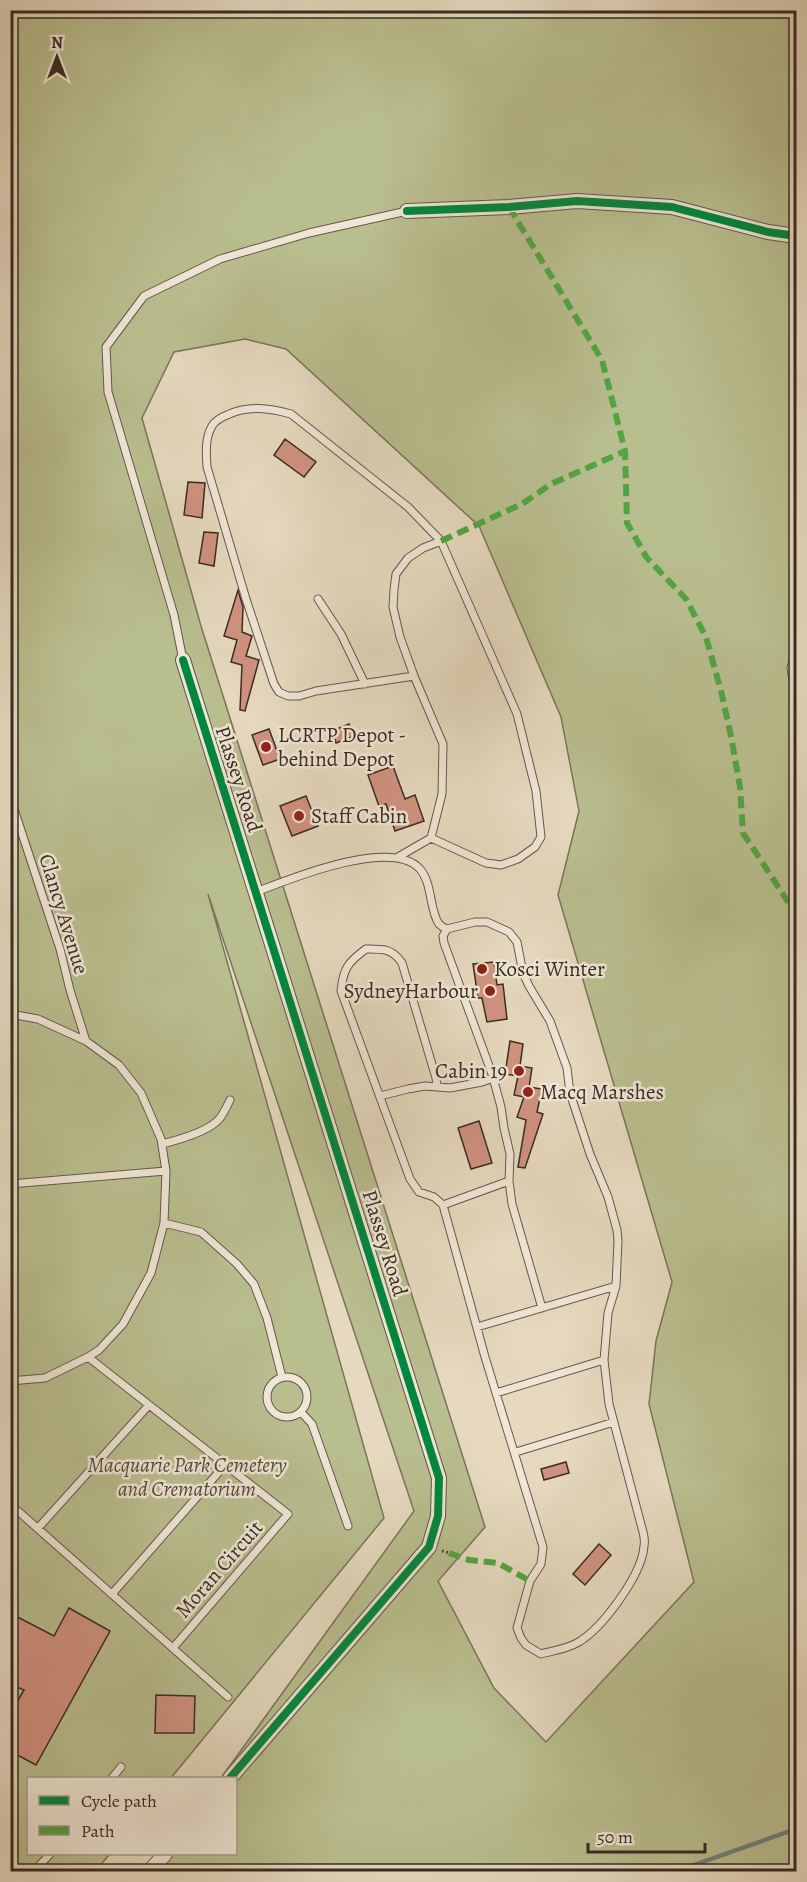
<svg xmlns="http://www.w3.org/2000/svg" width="807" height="1882" viewBox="0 0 807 1882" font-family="Alegreya,serif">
  <rect width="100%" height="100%" fill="#e6d9bf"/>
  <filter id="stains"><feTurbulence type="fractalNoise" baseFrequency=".00333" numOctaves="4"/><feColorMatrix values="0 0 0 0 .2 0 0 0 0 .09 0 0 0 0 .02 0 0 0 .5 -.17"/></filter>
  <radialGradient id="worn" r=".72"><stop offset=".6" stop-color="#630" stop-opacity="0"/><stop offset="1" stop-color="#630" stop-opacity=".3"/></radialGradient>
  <path fill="#b9be8f" stroke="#79755a" stroke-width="1.5" fill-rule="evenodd" d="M11,11H796V1871H154L167,1854H236V1778H221L414,1511L208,894L384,1518L171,1778H28V1854H110L95,1871H11L10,203L18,163L10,141ZM245,339L286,349L479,526L561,717L579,811L558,895L672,1282L656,1341L649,1404L694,1582L546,1742L494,1688L438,1581L485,1527L201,626L142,418L174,352Z"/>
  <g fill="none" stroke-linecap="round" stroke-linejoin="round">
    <path stroke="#71817d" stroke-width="4.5" d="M674,1872L796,1829"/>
  </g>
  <path fill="#d09280" stroke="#392c24" stroke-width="1.5" d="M285,439L316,462L304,477L274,455Z
    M188,482L205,483L202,518L184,515Z
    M204,532L218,533L214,566L199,563Z
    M238,590L243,607L242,632L252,636L246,656L259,660L245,711L240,710L242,665L231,662L237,640L224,636Z
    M349,724L354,736L336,743L332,731Z
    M269,729L280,759L263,765L252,735Z
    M393,766L405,799L415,795L424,821L395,831L386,804L379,806L368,775Z
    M306,796L318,826L292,836L280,806Z
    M494,962L497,985L503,984L507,1019L487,1022L482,998H478L473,964Z
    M510,1041L523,1044L520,1066L532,1068L529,1087L542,1089L537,1112L543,1114L525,1168L518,1167L526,1120L517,1117L524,1097L514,1095L518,1076L505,1074Z
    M479,1121L492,1163L471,1169L458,1128Z
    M566,1462L569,1473L544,1480L541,1469Z
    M599,1544L611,1555L585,1585L573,1574Z
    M69,1608L110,1631L36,1765L10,1751V1714L24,1690L10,1684V1613L54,1636Z
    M156,1695L195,1696L194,1733H155Z"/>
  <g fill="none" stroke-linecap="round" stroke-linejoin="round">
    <g stroke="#64574b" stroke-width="9">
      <path id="lane" d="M318,599L341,634L365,684
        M796,650L791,668L796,697
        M183,660L174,615L108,392L106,347L144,296L220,259L309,233L407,211
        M414,676L316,691L299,696H288L279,692L274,684L246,599L207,467C206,453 205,438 212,426C215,421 222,417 227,415C248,405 269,408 291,414L408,507L441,541
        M10,797L60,949L70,990L86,1041
        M398,857L431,838L442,794L443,744L414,676L400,637L393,607L394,590L396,574L408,558L423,548L441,541L517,714L536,791L541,837L535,847L518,859L501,865L486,863L431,838
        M256,892C290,879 389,838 419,868C433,883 429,910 439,924C441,926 444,928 447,929L475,922H487L509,932L517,942L523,973L529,986L550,1021L567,1068L570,1093L590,1154L608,1197L617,1230L618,1241L616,1286L608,1313L604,1360L609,1404L643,1532C644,1536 645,1541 644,1546C642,1575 602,1629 577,1643C566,1649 552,1651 541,1654L526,1645L521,1638L517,1628L530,1581L541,1564L543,1547L485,1357L443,1205L434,1197L419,1192L410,1179L341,991C343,969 348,962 366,949C382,949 392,948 402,963L436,1078L437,1087
        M447,929L443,936L444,943L492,1074L501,1107L504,1128L510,1154L509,1181L512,1204L542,1308
        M10,1014L38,1019L86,1041L119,1065L141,1093L161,1139L166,1171L164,1223L151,1273L123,1324L99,1350L88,1357L45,1378L10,1381
        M380,1096L408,1089L425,1086L450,1088L482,1082L493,1078
        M162,1144C178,1140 210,1131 220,1118C224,1113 227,1106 230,1100
        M10,1184L166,1171
        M443,1205L509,1181
        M164,1223L201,1232L237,1264L254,1284L267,1318L282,1377
        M477,1327L616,1286
        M88,1357L288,1514L173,1648
        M267 1397a20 20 0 1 1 40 0a20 20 0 1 1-40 0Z
        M496,1393L604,1360
        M301,1412L312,1424L348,1526
        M516,1452L614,1422
        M10,1504L228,1697
        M38,1528L149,1405
        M112,1594L225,1465
        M112,1778L121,1767
        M26,1872L38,1867L50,1854"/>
    </g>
    <g stroke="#64574b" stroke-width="16">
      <path id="street" d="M407,211L509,207L577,201L672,207L768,232L796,236
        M183,660L439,1478L438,1516L429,1547L230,1778
        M149,1872L165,1854"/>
    </g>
    <path stroke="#392c24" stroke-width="3" stroke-dasharray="1.5 3" stroke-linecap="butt" d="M442,1551L449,1553"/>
    <use href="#lane" stroke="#efe6d5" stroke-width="7"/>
    <use href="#street" stroke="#efe6d5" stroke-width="14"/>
    <path stroke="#53a442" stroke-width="6" stroke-dasharray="12 6" stroke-linecap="butt" d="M509,207L602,360L625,451L627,523L647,558L686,599L706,637L721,691L731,736L740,787L743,833L796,914
      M441,541L522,504L551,484L625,451
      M449,1553L469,1560L498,1563L530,1581"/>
    <g stroke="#efe6d5" stroke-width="11">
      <path id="cycleway" d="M407,211L509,207L577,201L672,207L768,232L796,236
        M183,660L439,1478L438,1516L429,1547L230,1778"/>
    </g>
    <use href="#cycleway" stroke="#00873e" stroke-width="8"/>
  </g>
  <g fill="#8f2418" stroke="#efe6d5" stroke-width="2">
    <circle cx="266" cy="747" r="6"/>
    <circle cx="299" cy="816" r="6"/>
    <circle cx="482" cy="969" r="6"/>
    <circle cx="490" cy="991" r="6"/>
    <circle cx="519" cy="1071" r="6"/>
    <circle cx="528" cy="1092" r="6"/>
  </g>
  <g text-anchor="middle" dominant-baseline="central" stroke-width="5" stroke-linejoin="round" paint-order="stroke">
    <g font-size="21" fill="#392c24" stroke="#efe6d5" text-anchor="start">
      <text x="278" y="735">LCRTP Depot -<tspan x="278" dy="24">behind Depot</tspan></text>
      <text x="311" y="816">Staff Cabin</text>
      <text x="494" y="969">Kosci Winter</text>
      <text x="478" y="991" text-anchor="end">SydneyHarbour</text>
      <text x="507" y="1071" text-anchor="end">Cabin 19</text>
      <text x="540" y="1092">Macq Marshes</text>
    </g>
    <g font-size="21" fill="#392c24" stroke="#efe6d5">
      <text transform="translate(239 779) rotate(72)">Plassey Road</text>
      <text transform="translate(64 914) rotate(73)">Clancy Avenue</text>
      <text transform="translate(385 1243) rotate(73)">Plassey Road</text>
      <text transform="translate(219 1569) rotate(-49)">Moran Circuit</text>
    </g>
    <g font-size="21" font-style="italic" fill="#534939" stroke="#efe6d5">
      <text x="187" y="1465">Macquarie Park Cemetery<tspan x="187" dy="24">and Crematorium</tspan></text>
    </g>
  </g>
  <rect width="807" height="1882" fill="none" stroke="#e6d9bf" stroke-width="36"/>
  <rect x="12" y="12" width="783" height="1858" fill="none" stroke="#392c24" stroke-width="3"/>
  <rect x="18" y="18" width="771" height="1846" fill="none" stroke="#392c24" stroke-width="1.5"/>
  <rect x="27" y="1777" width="210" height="78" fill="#efe6d5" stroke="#a69c8e" stroke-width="1.5"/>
  <rect x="39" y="1796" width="30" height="9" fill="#00873e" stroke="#a69c8e" stroke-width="1.5"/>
  <text x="81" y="1807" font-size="18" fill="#392c24">Cycle path</text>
  <rect x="39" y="1826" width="30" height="9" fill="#53a442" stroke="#a69c8e" stroke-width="1.5"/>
  <text x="81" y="1837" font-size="18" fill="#392c24">Path</text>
  <g transform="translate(57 57)" stroke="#efe6d5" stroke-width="4.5" paint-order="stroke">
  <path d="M0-4.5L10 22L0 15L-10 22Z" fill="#392c24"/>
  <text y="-9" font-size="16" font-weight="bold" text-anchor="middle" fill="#392c24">N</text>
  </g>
  <path d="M588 1843v9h117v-9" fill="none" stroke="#392c24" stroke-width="3"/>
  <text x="597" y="1843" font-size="18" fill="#392c24" stroke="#efe6d5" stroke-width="4.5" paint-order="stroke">50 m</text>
  <rect width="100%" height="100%" filter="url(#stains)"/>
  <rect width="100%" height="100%" fill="url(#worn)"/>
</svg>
